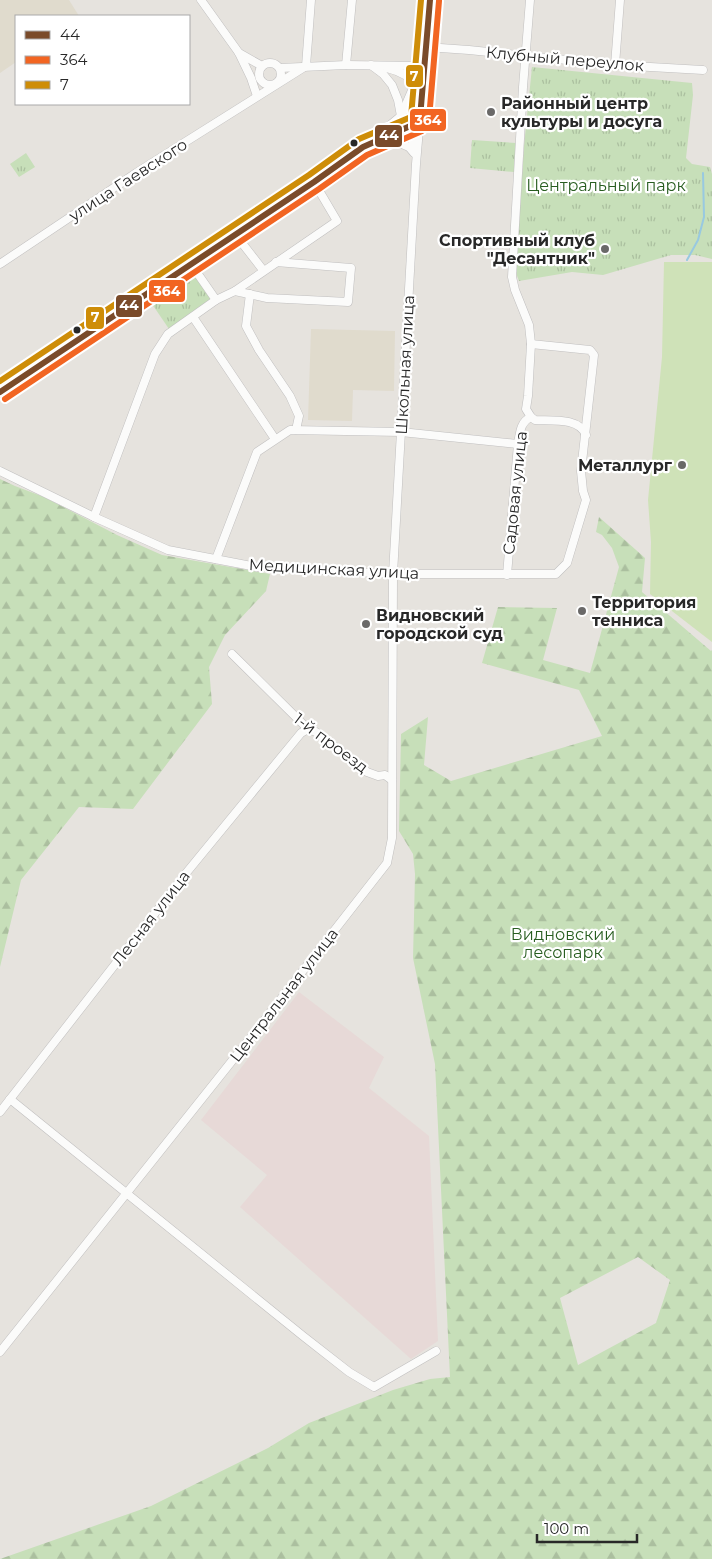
<svg xmlns="http://www.w3.org/2000/svg" width="712" height="1559" viewBox="0 0 712 1559" font-family="Montserrat,sans-serif">
<style>
.education{fill:#e0dbcd}
.medical{fill:#e7d9d7}
.forest{fill:url(#forest-firs);fill-rule:evenodd}
.park{fill:url(#park-tufts)}
.pitch{fill:#cfe2b8}
.lines{fill:none;stroke-linecap:round;stroke-linejoin:round}
.stream{stroke:#98c9e1;stroke-width:2}
.minor-casing{stroke:#c0bfbf;stroke-width:9}
.minor{stroke:#fbfbfa;stroke-width:8}
.bus-1-casing{stroke:#fff;stroke-width:10}
.bus-2-casing{stroke:#fff;stroke-width:10}
.bus-3-casing{stroke:#fff;stroke-width:10}
.bus-1{stroke:#7a4b2a;stroke-width:6}
.bus-2{stroke:#f26522;stroke-width:6}
.bus-3{stroke:#ce8d08;stroke-width:6}
.poi-dot{fill:#6a6968;stroke:#fff;stroke-width:2}
.bus-dot{fill:#282828;stroke:#fff;stroke-width:2}
.labels{text-anchor:middle;dominant-baseline:central;stroke-width:4.5;stroke-linejoin:round;paint-order:stroke}
.street-label{font-size:16px;fill:#282828;stroke:#fff}
.poi-label{font-size:16px;font-weight:bold;fill:#282828;stroke:#fff;text-anchor:start}
.park-label{font-size:16px;fill:#285d20;stroke:#fff}
.line-badge{stroke:#fff;stroke-width:2}
.badge-label{font-size:14px;text-anchor:middle;font-weight:bold;fill:#fff}
</style>
<defs>
<pattern id="forest-firs" width="22" height="20" patternUnits="userSpaceOnUse" patternTransform="scale(1.25)"><rect width="22" height="20" fill="#c7dfb9"/><path d="M5 1l3.5 6h-7zM16 11l3.5 6h-7z" fill="#abbf9f"/></pattern>
<pattern id="park-tufts" width="24" height="20" patternUnits="userSpaceOnUse" patternTransform="scale(1.25)"><rect width="24" height="20" fill="#c7dfb9"/><path d="M3 7l-1-3M5 7V3M7 7l1-3M15 17l-1-3M17 17v-4M19 17l1-3" fill="none" stroke="#abbf9f"/></pattern>
</defs>
<rect width="100%" height="100%" fill="#e6e3de"/>
<g class="education">
<polygon points="0,0 69,0 79,16 16,16 16,62 0,73"/>
<polygon points="311,329 395,331 394,391 353,390 352,421 308,420"/>
</g>
<polygon class="medical" points="299,992 384,1057 369,1088 429,1136 438,1341 411,1359 240,1207 267,1175 201,1120"/>
<g class="forest">
<polygon points="0,479 15,486 44,497 117,535 162,555 270,574 266,591 225,635 209,667 212,704 133,809 79,807 21,880 0,967"/>
<path d="M599 517 645 558 642 592 711 651 712 650V1559H0L151 1506 268 1448 309 1423 393 1390 430 1379 450 1377 435 1064 413 958 415 874 413 854 399 831 401 734 428 717 424 765 451 781 602 736 579 690 482 663 498 607 557 608 543 660 590 673 619 567 612 548 602 535 596 532ZM638 1257 670 1280 656 1323 578 1365 560 1298Z"/>
</g>
<g class="park">
<polygon points="532,67 692,83 693,95 686,158 692,164 710,167 712,174 712,259 695,255 671,255 603,275 572,272 519,281 516,273 524,146"/>
<polygon points="472,140 516,143 514,172 470,168"/>
<polygon points="26,153 35,167 19,177 10,164"/>
<polygon points="195,274 212,299 169,329 152,304"/>
</g>
<polygon class="pitch" points="664,262 712,262 712,642 650,594 651,542 648,500 662,357"/>
<g class="lines">
<polyline class="stream" points="687,260 698,240 704,217 703,173"/>
<defs>
<g id="minor">
<polyline points="201,0 239,53 251,78 257,96"/>
<polyline points="426,47 469,50 615,65 703,70"/>
<polyline points="239,53 262,66"/>
<circle cx="270" cy="74" r="11"/>
<polyline points="346,65 352,0"/>
<polyline points="371,65 383,74 392,85 398,100 401,116 411,136 415,150"/>
<polyline points="615,65 620,0"/>
<polyline points="306,66 311,0"/>
<polyline points="280,68 346,65 416,66 423,62"/>
<path d="M387 68C399 71 410 76 417 86"/>
<path d="M403 110C412 106 417 108 420 118"/>
<polyline points="386,137 409,147 414,153"/>
<polyline points="372,143 412,126 417,123 420,118"/>
<polyline points="235,234 263,270"/>
<polyline points="0,264 136,173 306,66"/>
<polyline points="191,264 216,300"/>
<polyline points="235,291 337,221 314,182"/>
<polyline points="250,294 246,326 259,350 290,396 299,416 296,430"/>
<polyline points="193,317 275,439"/>
<polyline points="0,392 314,182 362,148 401,116 422,67"/>
<path d="M531 417 535 420C551 421 579 417 586 435"/>
<polyline points="0,471 94,517 168,550 257,567 393,574 556,574 567,563 586,500 583,491 581,471 594,355 590,350 531,344"/>
<polyline points="94,517 155,354 168,334 216,300 235,291 267,298 348,302 351,268 276,262"/>
<polyline points="216,559 257,452 290,430 401,432 518,444"/>
<path d="M507 575 518 444C520 433 520 422 531 417L526 409 528 396 531 344 529 325 515 290 512 277 523 87 530 0"/>
<polyline points="232,654 308,729 316,732 367,772 378,776 385,775 392,780"/>
<polyline points="10,1099 303,1336 349,1372 374,1387 436,1351"/>
<polyline points="0,1112 187,872 301,733 308,729"/>
<polyline points="0,1352 255,1032 387,863 392,838 393,574 416,164 430,0"/>
</g>
</defs>
<use href="#minor" class="minor-casing"/>
<use href="#minor" class="minor"/>
<defs>
<polyline id="bus-1" points="0,392 314,182 363,147 417,123 420,118 430,0"/>
<polyline id="bus-2" points="5,399 319,189 367,155 422,131 429,119 439,1"/>
<polyline id="bus-3" points="0,381 309,175 359,139 411,117 421,0"/>
</defs>
<use href="#bus-1" class="bus-1-casing"/>
<use href="#bus-2" class="bus-2-casing"/>
<use href="#bus-3" class="bus-3-casing"/>
<use href="#bus-1" class="bus-1"/>
<use href="#bus-2" class="bus-2"/>
<use href="#bus-3" class="bus-3"/>
</g>
<g class="poi-dot">
<circle cx="491" cy="112" r="5"/>
<circle cx="605" cy="249" r="5"/>
<circle cx="682" cy="465" r="5"/>
<circle cx="582" cy="611" r="5"/>
<circle cx="366" cy="624" r="5"/>
</g>
<g class="bus-dot">
<circle cx="354" cy="143" r="4.5"/>
<circle cx="77" cy="330" r="4.5"/>
</g>
<g class="labels">
<g class="street-label">
<text transform="translate(565 59) rotate(5)">Клубный переулок</text>
<text transform="translate(128 180) rotate(-33)">улица Гаевского</text>
<text transform="translate(405 365) rotate(-87)">Школьная улица</text>
<text transform="translate(515 493) rotate(-84)">Садовая улица</text>
<text transform="translate(334 569) rotate(3)">Медицинская улица</text>
<text transform="translate(331 743) rotate(37)">1-й проезд</text>
<text transform="translate(151 918) rotate(-52)">Лесная улица</text>
<text transform="translate(284 995) rotate(-52)">Центральная улица</text>
</g>
<g class="poi-label">
<text x="501" y="103">Районный центр<tspan x="501" dy="18">культуры и досуга</tspan></text>
<text x="595" y="240" text-anchor="end">Спортивный клуб<tspan x="595" dy="18">"Десантник"</tspan></text>
<text x="672" y="465" text-anchor="end">Металлург</text>
<text x="592" y="602">Территория<tspan x="592" dy="18">тенниса</tspan></text>
<text x="376" y="615">Видновский<tspan x="376" dy="18">городской суд</tspan></text>
</g>
<g class="park-label">
<text x="606" y="185">Центральный парк</text>
<text x="563" y="934">Видновский<tspan x="563" dy="18">лесопарк</tspan></text>
</g>
</g>
<g class="line-badge">
<rect x="405" y="64" width="19" height="24" rx="5" fill="#ce8d08"/>
<rect x="409" y="108" width="38" height="24" rx="5" fill="#f26522"/>
<rect x="374" y="124" width="29" height="24" rx="5" fill="#7a4b2a"/>
<rect x="148" y="279" width="38" height="24" rx="5" fill="#f26522"/>
<rect x="115" y="294" width="28" height="24" rx="5" fill="#7a4b2a"/>
<rect x="85" y="306" width="20" height="24" rx="5" fill="#ce8d08"/>
</g>
<g class="badge-label">
<text x="414" y="81">7</text>
<text x="428" y="125">364</text>
<text x="389" y="140">44</text>
<text x="167" y="296">364</text>
<text x="129" y="310">44</text>
<text x="95" y="322">7</text>
</g>
<rect x="15" y="15" width="175" height="90" fill="#ffffff" stroke="#a9a9a9"/>
<rect x="25" y="31" width="25" height="8" fill="#7a4b2a" stroke="#a9a9a9"/>
<text x="60" y="40" font-size="15" fill="#282828">44</text>
<rect x="25" y="56" width="25" height="8" fill="#f26522" stroke="#a9a9a9"/>
<text x="60" y="65" font-size="15" fill="#282828">364</text>
<rect x="25" y="81" width="25" height="8" fill="#ce8d08" stroke="#a9a9a9"/>
<text x="60" y="90" font-size="15" fill="#282828">7</text>
<path d="M537 1534v8h100v-8" fill="none" stroke="#282828" stroke-width="2.5"/>
<text x="544" y="1534" font-size="15" fill="#282828" stroke="#ffffff" stroke-width="4" paint-order="stroke">100 m</text>
</svg>
